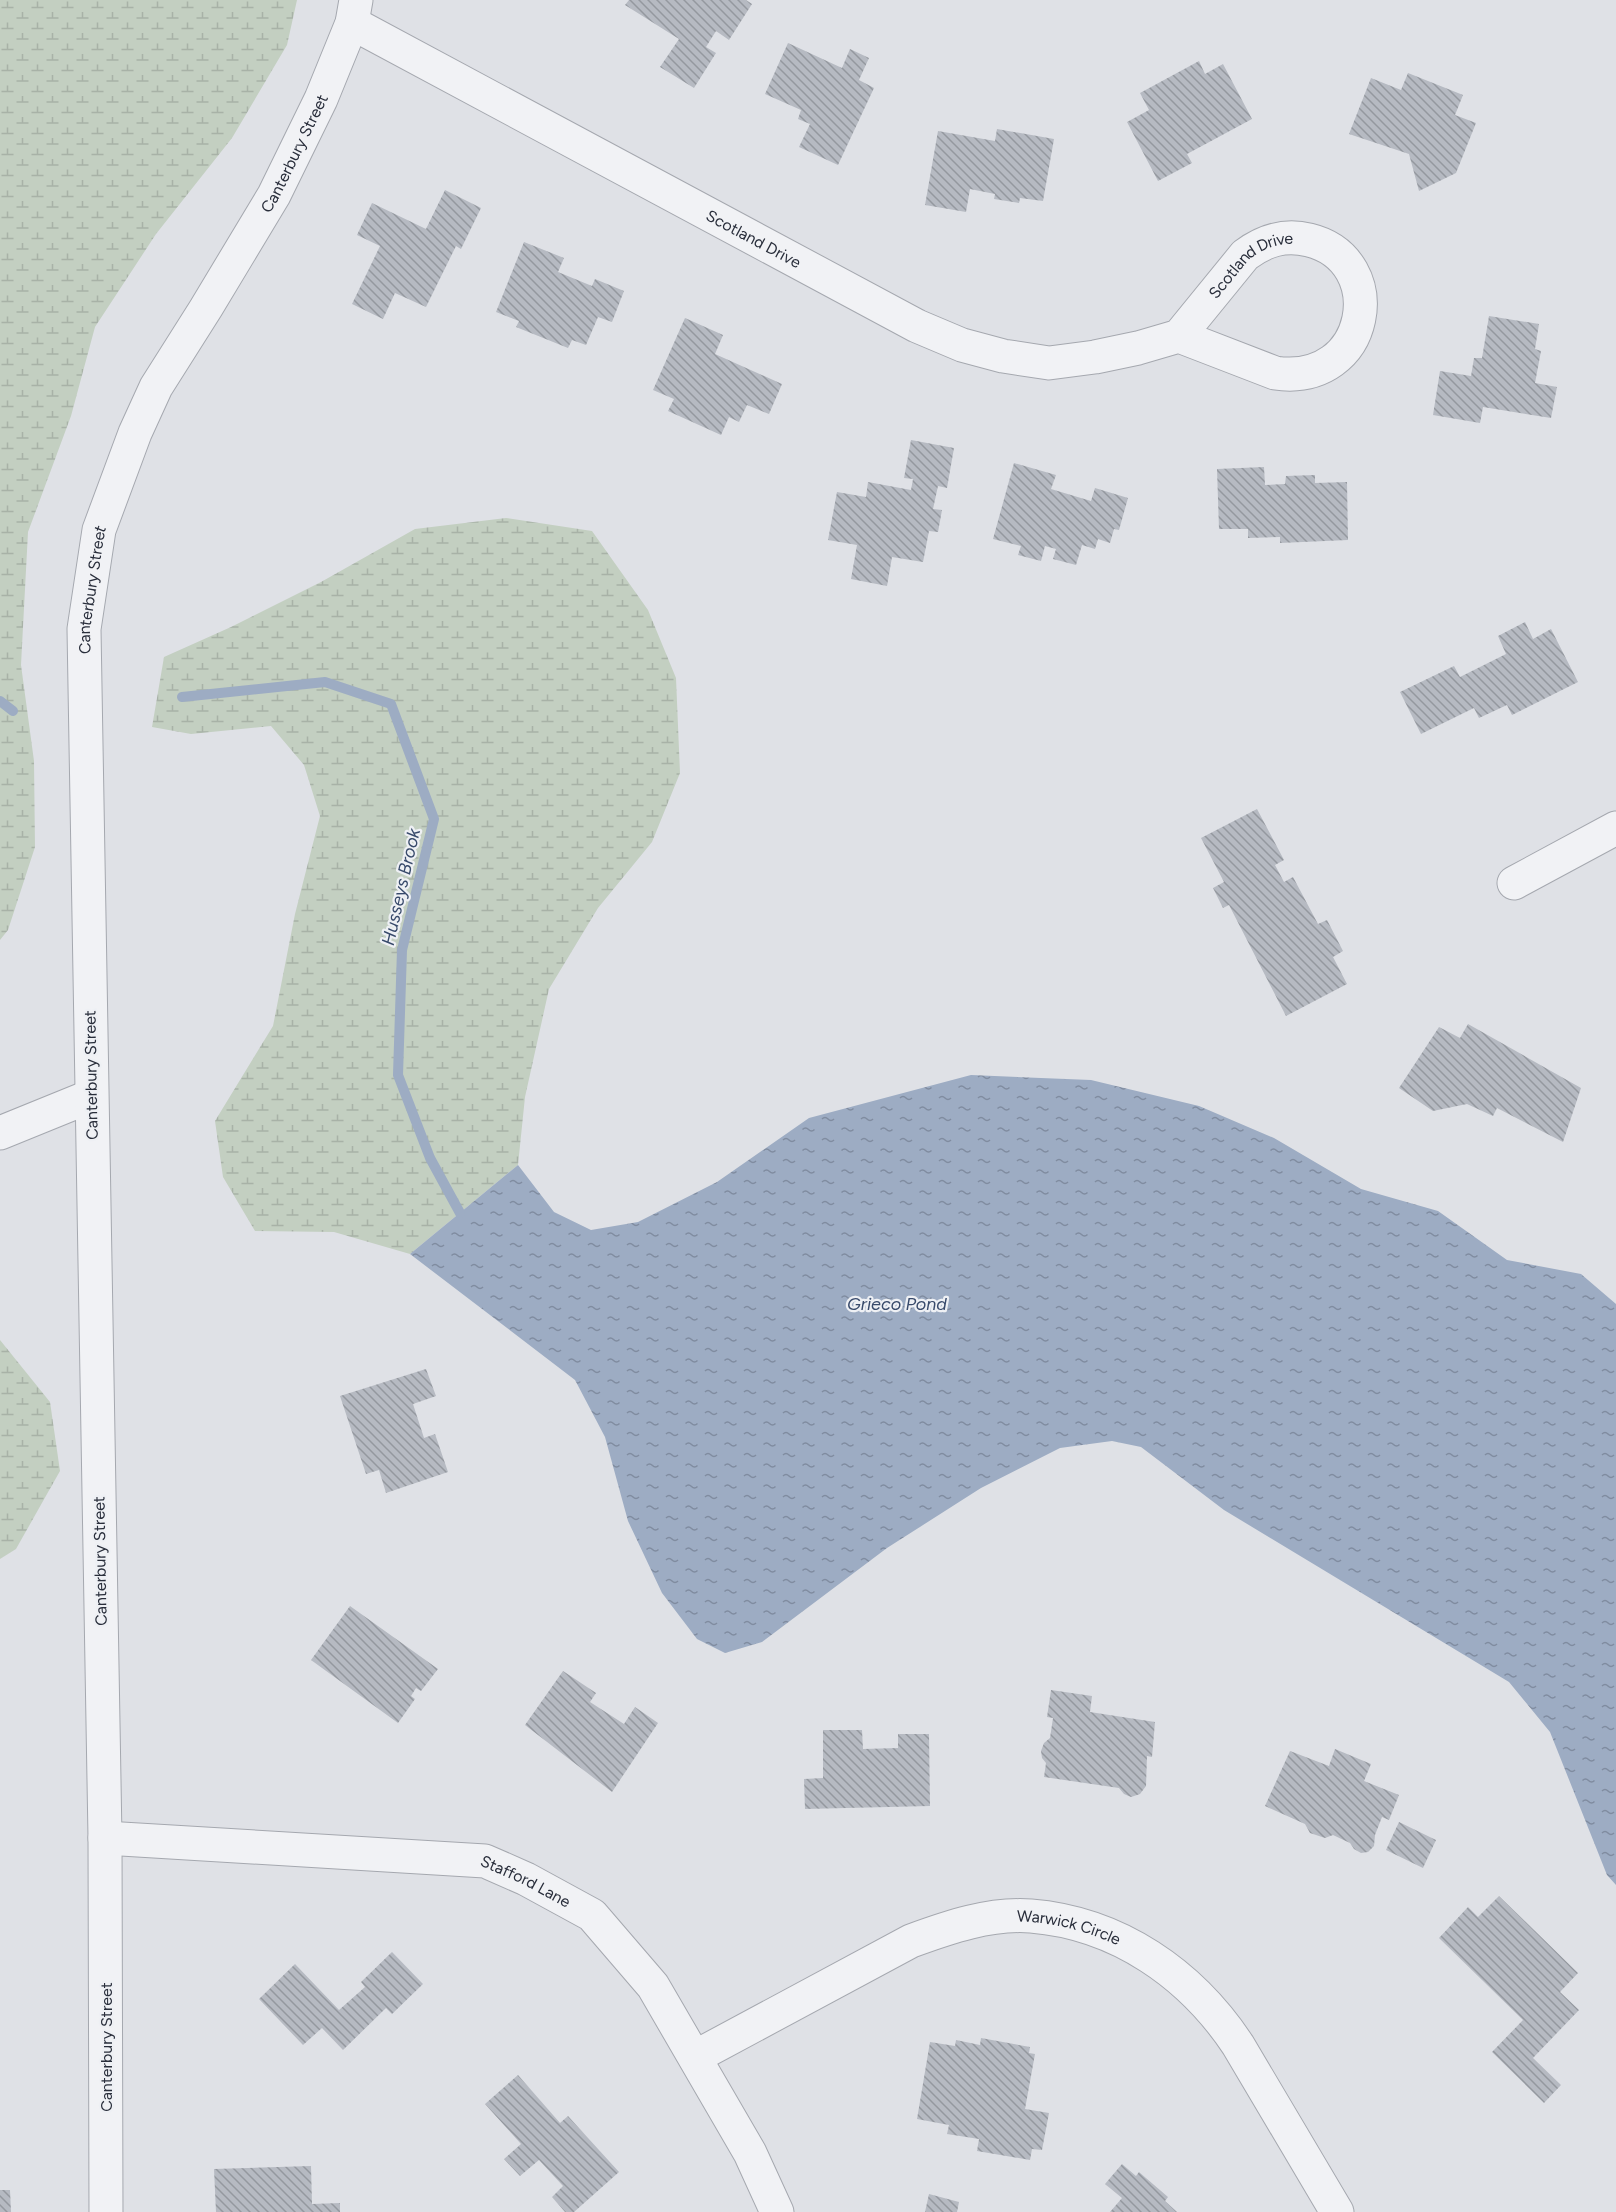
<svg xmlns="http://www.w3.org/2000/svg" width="1616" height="2212" viewBox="0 0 1616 2212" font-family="Figtree,sans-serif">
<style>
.wetland{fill:url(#wetland-marsh)}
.water{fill:url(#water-ripples)}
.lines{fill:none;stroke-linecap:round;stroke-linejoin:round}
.stream{stroke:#9dacc3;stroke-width:10}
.building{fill:url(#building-back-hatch)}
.street-casing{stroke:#a5a8af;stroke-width:35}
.street{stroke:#f1f2f5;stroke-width:33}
.labels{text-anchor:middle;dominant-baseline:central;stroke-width:4.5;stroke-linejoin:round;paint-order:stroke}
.street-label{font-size:16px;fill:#292e3b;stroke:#eef0f4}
.water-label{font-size:18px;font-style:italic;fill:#384a6b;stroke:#eef0f4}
</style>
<defs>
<pattern id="wetland-marsh" width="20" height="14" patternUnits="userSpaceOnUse" patternTransform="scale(1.5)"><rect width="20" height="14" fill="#c3cfc1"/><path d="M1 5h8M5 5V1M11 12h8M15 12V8" fill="none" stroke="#a8b2a7"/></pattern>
<pattern id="water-ripples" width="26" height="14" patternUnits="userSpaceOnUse" patternTransform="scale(1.5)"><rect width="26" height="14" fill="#9dacc3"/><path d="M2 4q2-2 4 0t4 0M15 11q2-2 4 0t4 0" fill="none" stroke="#808ca0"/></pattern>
<pattern id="building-back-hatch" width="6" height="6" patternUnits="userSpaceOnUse" patternTransform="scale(1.5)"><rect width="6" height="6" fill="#b6bac2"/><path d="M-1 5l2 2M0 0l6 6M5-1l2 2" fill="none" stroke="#94989f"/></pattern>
</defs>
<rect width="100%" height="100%" fill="#dfe1e6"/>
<g class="wetland">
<polygon points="0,0 297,0 287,45 232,138 156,234 95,327 71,416 28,532 21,665 34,761 35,847 8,930 0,940"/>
<polygon points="506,518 592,531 648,610 676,678 680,773 652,842 598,908 549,989 525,1097 518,1165 410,1254 334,1232 255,1231 223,1177 215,1121 273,1026 295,914 320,816 304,765 271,726 191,734 152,727 164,657 231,627 321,582 415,529"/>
<polygon points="0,1340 50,1402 60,1471 16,1549 0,1559"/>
</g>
<polygon class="water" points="971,1075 1091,1080 1199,1106 1274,1138 1361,1189 1438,1211 1507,1260 1581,1274 1616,1304 1616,1885 1607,1875 1550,1732 1509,1682 1224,1510 1141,1447 1112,1441 1060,1448 981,1488 887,1548 762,1642 725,1653 697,1639 662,1593 628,1521 605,1437 575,1380 410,1254 518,1165 554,1212 591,1230 638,1222 717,1182 809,1118"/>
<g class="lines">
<g class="stream">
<polyline points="182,697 325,682 391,704 434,819 402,950 398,1075 430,1158 460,1213"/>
<polyline points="0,701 13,711"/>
</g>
</g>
<g class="building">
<polygon points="629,0 746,0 752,4 729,40 716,31 706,47 716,53 694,88 660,67 679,39 625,5"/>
<polygon points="788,43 842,68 850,49 869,58 859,80 874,88 838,165 799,147 810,124 798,119 801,110 765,94"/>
<polygon points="1199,61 1205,74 1223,64 1252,119 1187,154 1192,163 1158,181 1127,122 1149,110 1140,93"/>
<polygon points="1408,73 1463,95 1455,115 1476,123 1456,173 1419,191 1409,154 1349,134 1371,78 1401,90"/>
<polygon points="997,129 1054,139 1043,201 1020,198 1019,203 994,199 995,194 970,189 966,212 925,205 938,131 995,141"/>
<polygon points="445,190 481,208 461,249 456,246 426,307 395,293 383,319 352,304 380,246 357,235 372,203 426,229"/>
<polygon points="524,242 564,258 558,272 592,286 595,279 624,291 612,322 598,317 586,345 572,340 568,348 516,327 519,321 496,312"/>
<polygon points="1489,316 1539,324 1535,349 1541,351 1535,383 1557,387 1551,418 1483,407 1480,423 1433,415 1440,371 1471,376 1474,358 1482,358"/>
<polygon points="685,318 723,335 715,354 782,384 769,414 747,405 739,422 729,417 721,435 668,411 674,399 653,390"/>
<polygon points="911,440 954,448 947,488 938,486 933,509 942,510 938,532 929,531 923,562 892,557 887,586 851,579 857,545 828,540 837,492 866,497 868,482 911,490 913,479 904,478"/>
<polygon points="1014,463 1056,475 1051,489 1091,501 1095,488 1128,498 1119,530 1114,529 1110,543 1098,539 1095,549 1082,545 1076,565 1053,559 1056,549 1045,546 1041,561 1018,555 1021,546 993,539"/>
<polygon points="1264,467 1265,485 1285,484 1286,476 1315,475 1315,483 1347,482 1348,540 1280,543 1280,537 1248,538 1248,529 1219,529 1217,469"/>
<polygon points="1525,622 1533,639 1551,629 1578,682 1512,715 1507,705 1479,718 1474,708 1421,734 1400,692 1454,666 1460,677 1506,654 1498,636"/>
<polygon points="1257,809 1284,860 1275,865 1284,882 1293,877 1318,924 1327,920 1343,951 1333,957 1347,984 1286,1016 1229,905 1223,908 1213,888 1224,882 1201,838"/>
<polygon points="1468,1024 1581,1088 1563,1142 1497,1108 1493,1116 1467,1104 1433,1111 1399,1088 1439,1027 1460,1038"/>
<polygon points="426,1369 436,1396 413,1404 424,1438 435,1434 448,1472 386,1493 379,1470 366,1474 340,1396"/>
<polygon points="350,1606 438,1669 421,1691 416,1688 411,1696 415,1699 398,1723 311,1660"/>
<polygon points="563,1671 596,1693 590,1702 624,1724 635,1707 658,1723 612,1792 525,1725"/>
<polygon points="1051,1690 1092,1696 1090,1712 1155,1722 1152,1757 1147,1756 1146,1786 1140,1794 1131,1797 1124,1794 1119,1788 1044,1777 1046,1763 1042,1758 1041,1751 1044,1743 1050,1738 1053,1718 1047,1717"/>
<polygon points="823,1730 862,1730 863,1749 898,1748 898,1734 929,1734 930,1806 805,1809 804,1779 823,1778"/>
<polygon points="1335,1749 1371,1764 1364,1781 1399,1795 1389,1820 1382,1817 1375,1835 1374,1846 1368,1852 1361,1853 1354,1849 1350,1843 1333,1835 1325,1838 1310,1833 1305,1824 1265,1806 1290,1751 1329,1766"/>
<polygon points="1399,1822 1436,1840 1423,1868 1386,1850"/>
<polygon points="1499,1896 1578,1973 1560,1992 1579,2010 1533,2058 1561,2085 1544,2103 1492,2052 1523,2020 1439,1938 1468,1907 1478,1917"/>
<polygon points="392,1952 423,1984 392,2014 386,2008 343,2050 322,2028 303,2045 259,1999 295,1964 339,2010 365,1987 361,1982"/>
<polygon points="981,2038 1030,2047 1029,2053 1035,2054 1025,2109 1049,2113 1042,2150 1032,2149 1030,2160 977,2151 979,2139 947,2134 949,2125 917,2119 930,2042 955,2046 956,2040 980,2045"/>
<polygon points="518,2075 560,2123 568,2116 619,2172 574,2212 565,2212 552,2197 563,2186 539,2160 520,2176 504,2159 521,2144 485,2104"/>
<polygon points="1122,2164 1136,2176 1139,2172 1168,2197 1165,2201 1177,2212 1110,2212 1122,2198 1105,2184"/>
<polygon points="311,2166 312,2204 340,2203 340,2212 216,2212 214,2169"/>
<polygon points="0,2190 10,2190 11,2212 0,2212"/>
<polygon points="929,2194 959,2202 957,2212 925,2212"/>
</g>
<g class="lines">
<defs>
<g id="street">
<path id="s1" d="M352 23 917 326 962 345 1003 356 1049 363 1095 357 1138 348 1179 336 1245 255C1265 240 1285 234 1309 240 1391 260 1371 387 1275 373L1179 336"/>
<polyline points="1514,883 1616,828"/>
<polyline points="0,1133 91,1096"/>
<path id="s2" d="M105 1838 485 1861 526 1879 592 1915 653 1986 750 2153 777 2212"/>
<path id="s3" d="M695 2057 911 1941C949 1927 990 1913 1031 1916 1118 1923 1191 1974 1238 2045L1337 2212"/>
<path id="s4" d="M106 2212 105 1838 84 629 99 530 135 433 156 387 206 308 274 195 321 99 352 23 356 0"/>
</g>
</defs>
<use href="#street" class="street-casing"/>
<use href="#street" class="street"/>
</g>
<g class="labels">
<g class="street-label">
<text stroke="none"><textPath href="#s4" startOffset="2109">Canterbury Street</textPath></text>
<text stroke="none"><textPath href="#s1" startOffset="456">Scotland Drive</textPath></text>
<text stroke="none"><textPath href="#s1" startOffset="1016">Scotland Drive</textPath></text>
<text stroke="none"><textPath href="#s4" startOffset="1623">Canterbury Street</textPath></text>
<text transform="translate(91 1075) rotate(-91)">Canterbury Street</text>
<text transform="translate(100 1561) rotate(-91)">Canterbury Street</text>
<text stroke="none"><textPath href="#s2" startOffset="426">Stafford Lane</textPath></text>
<text stroke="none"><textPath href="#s3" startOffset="408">Warwick Circle</textPath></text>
<text transform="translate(106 2047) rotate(-90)">Canterbury Street</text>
</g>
<g class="water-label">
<text transform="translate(401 887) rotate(-77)">Husseys Brook</text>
<text x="897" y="1304">Grieco Pond</text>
</g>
</g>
</svg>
